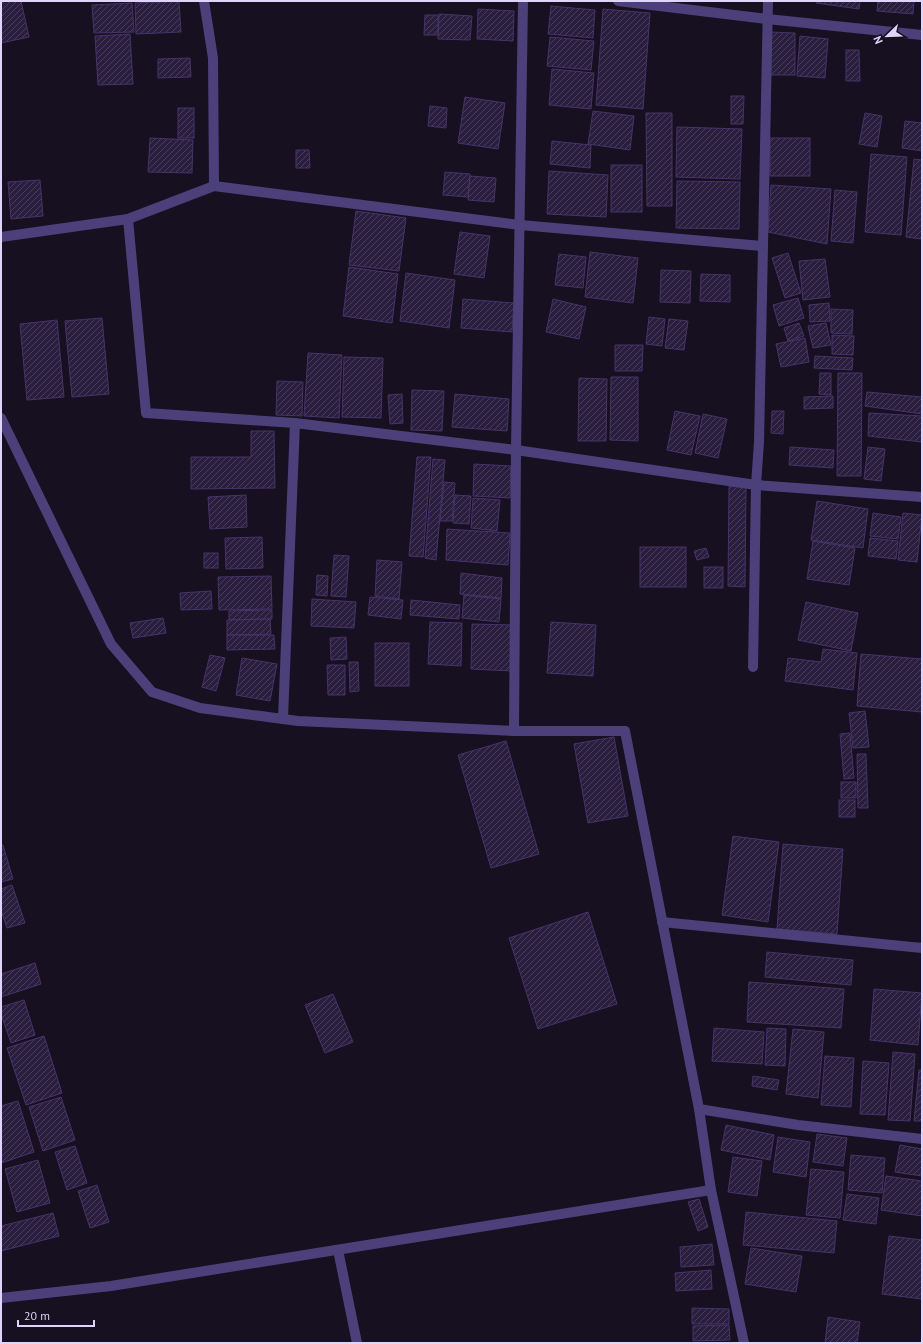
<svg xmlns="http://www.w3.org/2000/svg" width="923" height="1344" viewBox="0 0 923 1344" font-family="'PT Sans',sans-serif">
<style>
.building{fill:url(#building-hatch);stroke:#473369}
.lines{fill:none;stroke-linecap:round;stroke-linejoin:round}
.minor{stroke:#4c407a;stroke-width:10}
</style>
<defs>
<pattern id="building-hatch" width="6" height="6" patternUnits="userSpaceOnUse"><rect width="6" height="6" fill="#2a1e3f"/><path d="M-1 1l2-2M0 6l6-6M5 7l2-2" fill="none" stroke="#483e5c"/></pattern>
</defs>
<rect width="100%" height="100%" fill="#161021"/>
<g class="building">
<polygon points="1,1 21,1 29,37 1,43"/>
<polygon points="179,1 181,32 136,34 135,3"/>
<polygon points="817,1 860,1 859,9 816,3"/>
<polygon points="878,1 914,1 913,14 877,11"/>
<polygon points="132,3 134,32 94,33 92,5"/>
<polygon points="551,6 595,10 593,38 548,34"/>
<polygon points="478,9 514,11 513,41 477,39"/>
<polygon points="603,9 650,13 643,109 596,105"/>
<polygon points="439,14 472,16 470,40 438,39"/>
<polygon points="425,15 438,15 438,35 424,35"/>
<polygon points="770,32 795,33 795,75 770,75"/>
<polygon points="130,34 133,84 98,85 95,36"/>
<polygon points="800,36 828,39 825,78 797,76"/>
<polygon points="550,37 594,41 591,70 547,66"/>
<polygon points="846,50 859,50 860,81 846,81"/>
<polygon points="190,58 191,77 158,78 158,59"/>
<polygon points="552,69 594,73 591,109 549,105"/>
<polygon points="731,96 744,96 743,124 731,124"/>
<polygon points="465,97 505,103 498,149 458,143"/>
<polygon points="430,106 447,108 446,128 428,126"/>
<rect x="178" y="108" width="16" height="30"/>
<polygon points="593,111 634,116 630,150 588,144"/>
<polygon points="646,113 672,113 672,206 647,206"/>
<polygon points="865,113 882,116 877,147 859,144"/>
<polygon points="905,121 922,123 922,151 902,148"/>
<polygon points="677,127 742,129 740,179 676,177"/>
<polygon points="150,138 193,140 192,173 148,172"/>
<rect x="770" y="138" width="40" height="38"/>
<polygon points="552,141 591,145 590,168 550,164"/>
<polygon points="296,150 309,150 310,168 296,168"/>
<polygon points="871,154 907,157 901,235 865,232"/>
<polygon points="914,159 922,160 922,239 906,237"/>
<rect x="611" y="165" width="31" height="47"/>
<polygon points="549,171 608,175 606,217 547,214"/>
<polygon points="445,172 470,174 468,197 443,195"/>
<polygon points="470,176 496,178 494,202 468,200"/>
<polygon points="40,180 43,216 11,219 8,182"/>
<polygon points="677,181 740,182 739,229 676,228"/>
<polygon points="771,185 831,189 827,244 768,232"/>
<polygon points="835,190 857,192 853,243 831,241"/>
<polygon points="356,211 406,218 399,271 349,265"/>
<polygon points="460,232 490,236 484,278 454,274"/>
<polygon points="590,252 638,258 633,303 585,297"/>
<polygon points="788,253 801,293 785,298 772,258"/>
<polygon points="559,254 586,257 583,288 555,285"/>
<polygon points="825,259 830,297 803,300 799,261"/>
<polygon points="349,267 398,274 392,323 343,316"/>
<polygon points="661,270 691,271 690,303 660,302"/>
<polygon points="406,273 455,280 449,328 400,321"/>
<polygon points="701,274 730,275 730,302 700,301"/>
<polygon points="798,298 804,318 779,326 773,305"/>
<polygon points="463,299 514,303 512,332 461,328"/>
<polygon points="553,299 586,307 579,339 546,332"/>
<polygon points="829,303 830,321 810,322 809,305"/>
<polygon points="831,309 853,310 852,334 831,333"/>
<polygon points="649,317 665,319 662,346 646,344"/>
<polygon points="102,318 109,394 72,397 65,321"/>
<polygon points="669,319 688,321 684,350 665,348"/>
<polygon points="57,320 64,397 27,400 20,324"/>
<polygon points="799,323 804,336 788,341 784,328"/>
<polygon points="826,323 831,345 813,348 808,326"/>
<polygon points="832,335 854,336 853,355 832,354"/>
<polygon points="805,338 809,362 781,367 776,344"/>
<polygon points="615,345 643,345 642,371 615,371"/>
<polygon points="308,353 342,355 339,418 304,416"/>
<polygon points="815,356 853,358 852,370 814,368"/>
<polygon points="344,357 383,358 381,418 342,417"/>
<polygon points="820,373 831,373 831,395 819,394"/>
<polygon points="838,373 862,373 861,476 837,476"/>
<polygon points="611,377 638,377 638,441 610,440"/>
<polygon points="579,378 607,379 606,441 578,441"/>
<polygon points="277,381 303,382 302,416 276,415"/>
<polygon points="412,390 444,391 442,431 411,430"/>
<polygon points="867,392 922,397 922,414 865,406"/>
<polygon points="402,394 403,423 390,424 388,395"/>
<polygon points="455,394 509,399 507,431 452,427"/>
<polygon points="833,396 833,408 804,409 804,397"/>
<polygon points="675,411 700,416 691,455 667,450"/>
<polygon points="772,411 784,411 783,434 771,433"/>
<polygon points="869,413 922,416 922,442 868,436"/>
<polygon points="703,414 727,419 718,458 695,453"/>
<polygon points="251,431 274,431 275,488 191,489 191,457 251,457"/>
<polygon points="790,447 834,450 833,468 789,465"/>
<polygon points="868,447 885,449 881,481 864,479"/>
<polygon points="417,457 431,457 423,557 409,556"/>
<polygon points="433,459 445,460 436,560 425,558"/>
<polygon points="474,464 511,466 510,498 473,496"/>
<polygon points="444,482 455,483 452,521 440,521"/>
<polygon points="729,486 746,487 745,587 728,586"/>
<polygon points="246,495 247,527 210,529 208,497"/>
<polygon points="455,495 471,496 469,524 453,523"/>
<polygon points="473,498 500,500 497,531 471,528"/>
<polygon points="817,501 868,509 863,548 811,540"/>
<polygon points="873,513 901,517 898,539 870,536"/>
<polygon points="903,513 922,515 917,562 898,560"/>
<polygon points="447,529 510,533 508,565 446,560"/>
<polygon points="262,537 263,568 226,569 225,538"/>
<polygon points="870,538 898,541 896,559 868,556"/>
<polygon points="813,541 855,548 849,585 807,579"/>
<rect x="640" y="547" width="46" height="40"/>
<polygon points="706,548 709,557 697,560 694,551"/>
<rect x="204" y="553" width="14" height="15"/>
<polygon points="334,555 349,556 346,597 331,596"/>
<polygon points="377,560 402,562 399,599 375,596"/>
<rect x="704" y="567" width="19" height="21"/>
<polygon points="461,573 502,578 501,598 460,594"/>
<polygon points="317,575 328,576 327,596 316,595"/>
<polygon points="271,576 272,609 219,610 218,577"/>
<polygon points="211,591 212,609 181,610 180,593"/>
<polygon points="464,595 501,599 499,622 462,618"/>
<polygon points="370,597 403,600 401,619 368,615"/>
<polygon points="312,599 356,602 354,628 311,626"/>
<polygon points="411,600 460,605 459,619 410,615"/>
<polygon points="806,602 858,613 851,651 798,640"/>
<polygon points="272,610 272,619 229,620 229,611"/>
<polygon points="163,618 166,633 133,638 130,623"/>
<polygon points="270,619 271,634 227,635 227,620"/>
<polygon points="430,622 462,623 461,666 428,664"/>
<polygon points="551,622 596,625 593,676 547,673"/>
<polygon points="472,624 514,625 512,671 471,669"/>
<polygon points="227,635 274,635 275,649 227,650"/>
<polygon points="346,637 347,659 331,660 330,638"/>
<rect x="375" y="643" width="34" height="43"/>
<polygon points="823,649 857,653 853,690 785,681 788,658 821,662"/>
<polygon points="861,654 922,659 922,712 857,706"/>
<polygon points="210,655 225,658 216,691 202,687"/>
<polygon points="242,658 277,664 270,701 236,695"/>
<polygon points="349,662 358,662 359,691 350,692"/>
<polygon points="327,665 345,665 345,695 328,695"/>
<polygon points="865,711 869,747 853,748 849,713"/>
<polygon points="850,733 854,778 844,779 840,734"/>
<polygon points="614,737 628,816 588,823 574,744"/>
<polygon points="506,741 539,854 491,868 458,755"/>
<polygon points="857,754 866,754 868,808 858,808"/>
<rect x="841" y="782" width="15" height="16"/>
<rect x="839" y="800" width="16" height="17"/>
<polygon points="733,836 779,842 768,922 722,915"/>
<polygon points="783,844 843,849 837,934 777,929"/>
<polygon points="3,845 13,879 1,882 1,846"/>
<polygon points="12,885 25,923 7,928 1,910 1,889"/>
<polygon points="588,912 617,1004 538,1029 509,938"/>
<polygon points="767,952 853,960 851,985 765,977"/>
<polygon points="35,963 41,984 1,997 1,974"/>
<polygon points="749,982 844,989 841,1028 747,1022"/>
<polygon points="874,989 922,993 918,1045 870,1040"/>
<polygon points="333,994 353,1042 325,1053 305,1005"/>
<polygon points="24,1000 35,1035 11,1043 1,1014 1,1007"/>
<polygon points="714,1028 764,1032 762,1064 712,1061"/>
<polygon points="767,1028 786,1029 785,1066 765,1065"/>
<polygon points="793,1029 824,1032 818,1098 786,1094"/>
<polygon points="44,1036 62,1093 26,1105 7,1048"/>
<polygon points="893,1052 915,1054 910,1121 888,1120"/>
<polygon points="825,1056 854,1058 851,1107 821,1105"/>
<polygon points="863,1061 889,1063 885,1115 860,1114"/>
<polygon points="919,1070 922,1070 922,1121 914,1121"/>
<polygon points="753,1076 779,1080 777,1090 752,1086"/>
<polygon points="61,1097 75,1140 43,1151 29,1107"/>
<polygon points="18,1101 34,1152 1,1163 1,1106"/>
<polygon points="726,1125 774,1135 770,1160 721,1150"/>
<polygon points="817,1134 847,1138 843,1166 813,1162"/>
<polygon points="778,1137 810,1142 806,1177 773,1172"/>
<polygon points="900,1145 922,1149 922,1176 895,1172"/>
<polygon points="75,1146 87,1183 67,1190 55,1152"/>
<polygon points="851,1155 885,1158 882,1193 848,1190"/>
<polygon points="733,1157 762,1161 757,1196 728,1192"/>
<polygon points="38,1160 50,1203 17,1212 5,1169"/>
<polygon points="811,1169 844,1172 840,1218 806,1215"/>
<polygon points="886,1176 922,1181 922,1216 881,1210"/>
<polygon points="97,1185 109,1222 90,1228 78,1191"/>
<polygon points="847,1194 879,1198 876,1224 843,1220"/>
<polygon points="699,1199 708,1227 698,1231 688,1202"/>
<polygon points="746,1212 837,1221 834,1253 743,1245"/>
<polygon points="53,1213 59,1236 1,1251 1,1226"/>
<polygon points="889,1236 922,1240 922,1299 882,1294"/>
<polygon points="712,1244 714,1265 681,1267 680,1247"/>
<polygon points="751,1248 802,1256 796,1292 745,1284"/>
<polygon points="711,1270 712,1289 676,1291 675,1273"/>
<polygon points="692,1308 729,1309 729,1324 692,1324"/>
<polygon points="828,1317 860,1322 857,1343 825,1343"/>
<polygon points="729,1325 730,1340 693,1341 693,1326"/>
</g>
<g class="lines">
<g class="minor">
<polyline points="204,1 213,58 214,186"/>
<polyline points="523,1 516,450 514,731 625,731 699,1109 711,1190 744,1343"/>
<polyline points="618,1 767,19 922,35"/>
<polyline points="128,219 146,413 295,423 516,450 756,485 922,497"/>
<polyline points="1,237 128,219 214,186 520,225 762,246"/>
<polyline points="1,418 111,644 152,692 200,708 298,721 514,731"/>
<polyline points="753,667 756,485 759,442 768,1"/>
<polyline points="283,718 295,423"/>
<polyline points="662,922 922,948"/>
<polyline points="699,1109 798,1125 922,1139"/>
<polyline points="338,1250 357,1343"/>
<polyline points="1,1298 111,1286 711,1190"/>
</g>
</g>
<rect width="923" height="1344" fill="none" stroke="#dfd4fa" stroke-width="4"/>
<g transform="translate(887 36) rotate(247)" stroke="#161021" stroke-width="3" paint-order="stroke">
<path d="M0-3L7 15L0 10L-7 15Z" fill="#dfd4fa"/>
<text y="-6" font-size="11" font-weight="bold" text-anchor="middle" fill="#dfd4fa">N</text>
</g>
<path d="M18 1320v6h76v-6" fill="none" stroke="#dfd4fa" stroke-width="2"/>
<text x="24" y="1320" font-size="12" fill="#dfd4fa" stroke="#161021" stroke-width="3" paint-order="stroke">20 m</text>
</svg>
